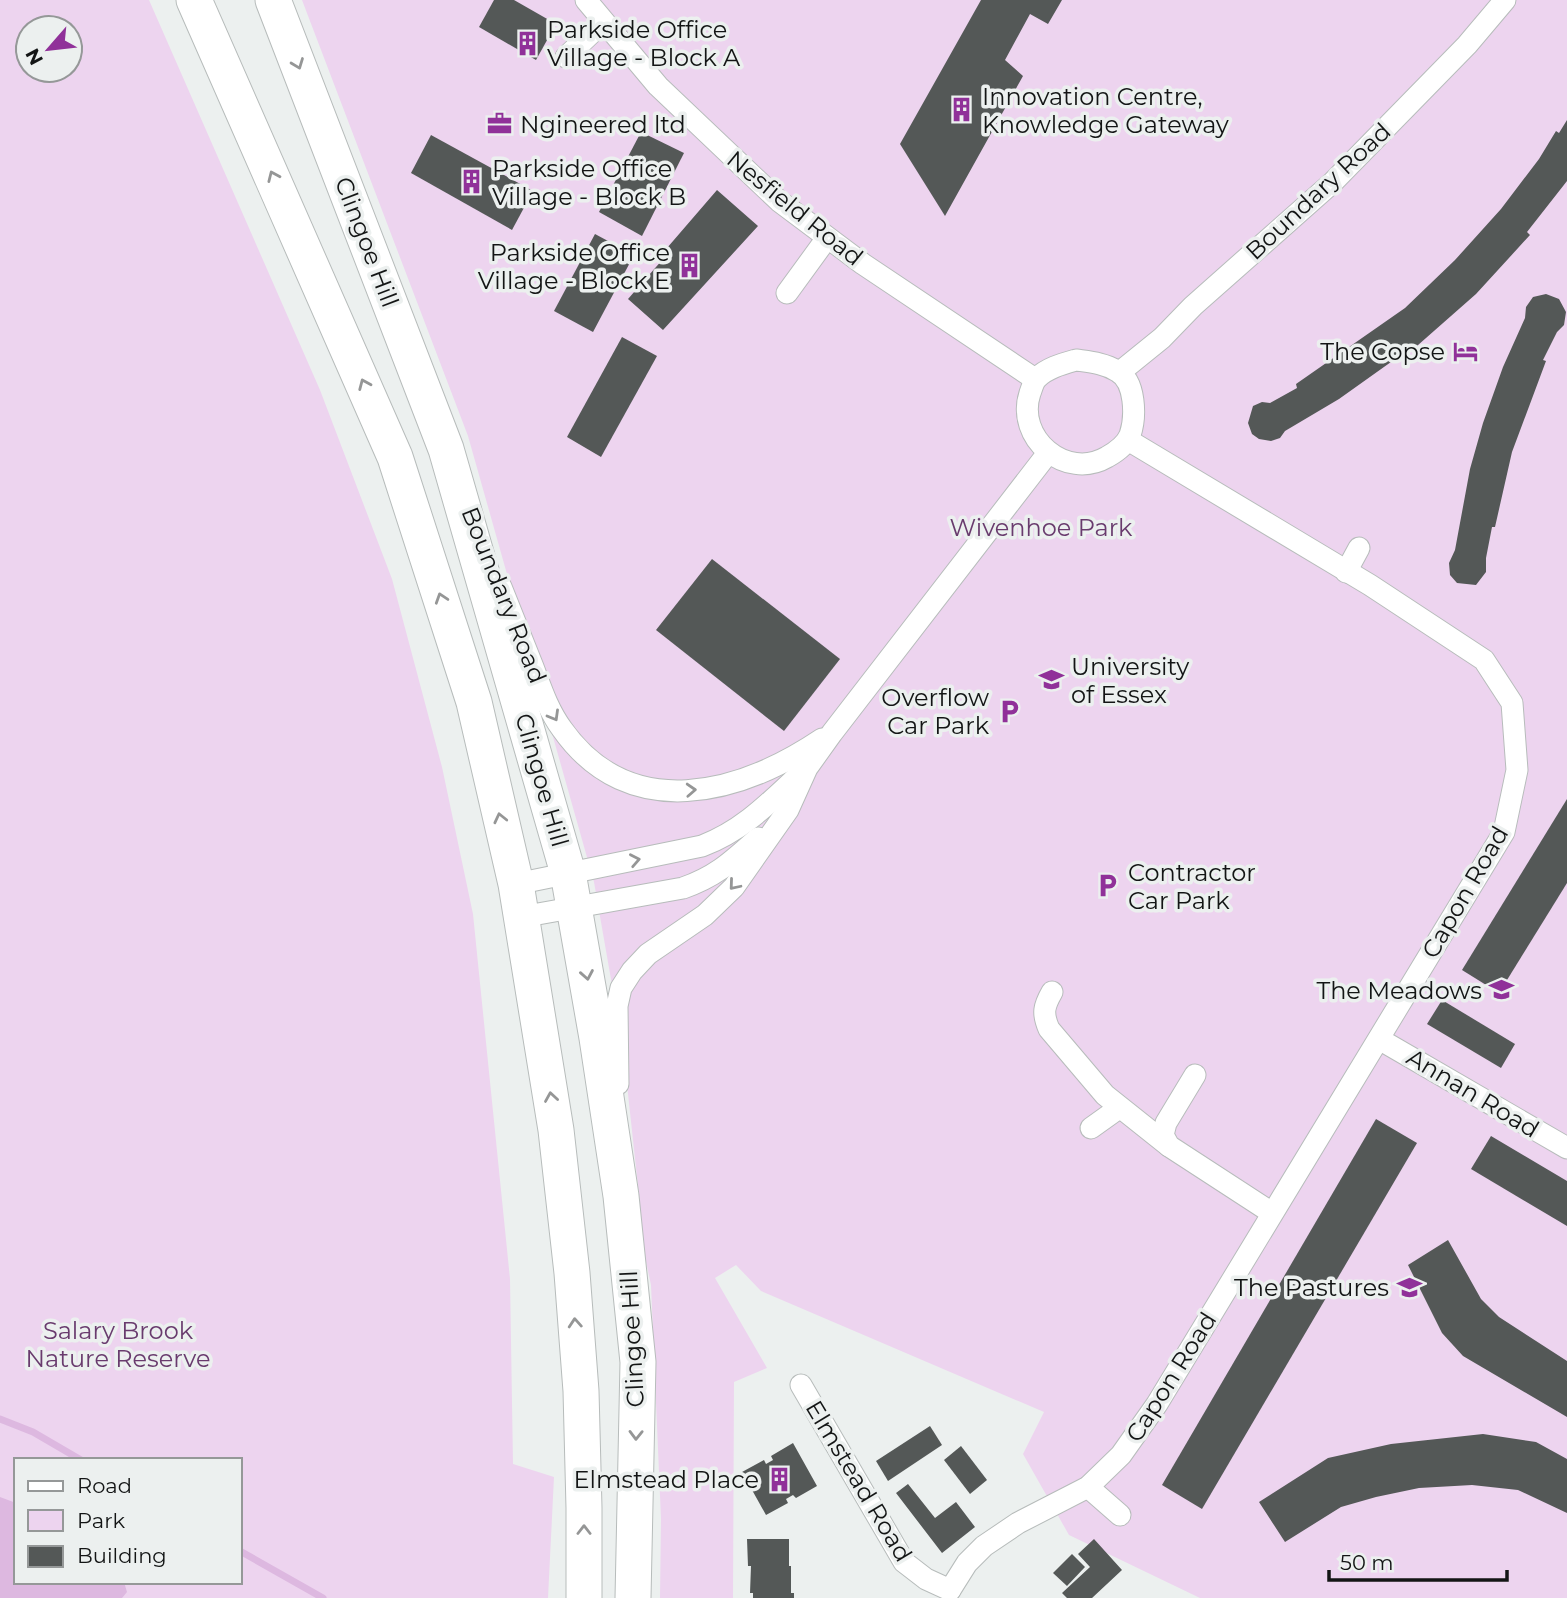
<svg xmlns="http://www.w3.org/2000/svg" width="1567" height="1598" viewBox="0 0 1567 1598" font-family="Montserrat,sans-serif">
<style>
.green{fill:#edd4ef;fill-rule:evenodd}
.water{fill:#ddb8e0}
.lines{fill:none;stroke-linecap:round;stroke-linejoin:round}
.stream{stroke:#ddb8e0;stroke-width:7}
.building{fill:#545857}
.street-casing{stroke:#b7bcbb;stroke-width:23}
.primary-casing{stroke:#b7bcbb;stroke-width:37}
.street{stroke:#fff;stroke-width:21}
.primary{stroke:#fff;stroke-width:35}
.oneway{stroke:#959696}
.labels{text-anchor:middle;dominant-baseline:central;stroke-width:7;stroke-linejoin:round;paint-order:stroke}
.poi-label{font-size:24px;fill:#131515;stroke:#ecf0ef;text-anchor:start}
.street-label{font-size:24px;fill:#131515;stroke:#ecf0ef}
.park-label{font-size:24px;fill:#693b6e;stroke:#ecf0ef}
</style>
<rect width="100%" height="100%" fill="#ecf0ef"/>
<g class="green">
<path d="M0 0H149L320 390 392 579 442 767 473 914 510 1279 513 1464 554 1477 548 1598H0ZM28 28H70V70H28ZM16 1460H240V1582H16Z"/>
<polygon points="302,0 1567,0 1567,1598 1200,1598 1069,1535 1023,1454 1044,1412 761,1291 736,1265 715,1278 767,1368 734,1382 733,1598 660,1598 661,1519 651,1285 641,1238 639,1195 623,1048 594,882 468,436"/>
</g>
<polygon class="water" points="0,1497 16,1503 16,1582 124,1582 127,1592 122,1598 0,1598"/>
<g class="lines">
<g class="stream">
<polyline points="0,1419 33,1432 81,1460"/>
<polyline points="240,1551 323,1598"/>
</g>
</g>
<g class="building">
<polygon points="494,0 514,0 556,24 536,60 479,27"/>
<polygon points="981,0 1062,0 1048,24 1030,14 1005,60 1023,76 945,216 900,144"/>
<polygon points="1567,120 1567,181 1527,232 1530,235 1476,294 1401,360 1398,357 1339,399 1285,431 1280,438 1271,441 1259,439 1252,434 1248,423 1253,406 1262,402 1270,403 1297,388 1296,384 1405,308 1455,260 1501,209 1539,159 1556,131 1559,133"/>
<polygon points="641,132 684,153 642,236 599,212"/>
<polygon points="431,135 533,191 512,230 411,173"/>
<polygon points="717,190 758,226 663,330 628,299 670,251 667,248"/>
<polygon points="595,234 634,255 593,332 554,311"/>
<polygon points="1546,294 1559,299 1566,312 1564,325 1557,332 1543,360 1546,361 1512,452 1495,527 1492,527 1486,558 1486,572 1476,585 1457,583 1450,575 1449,563 1455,550 1470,469 1483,423 1503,367 1525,318 1526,307 1533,297"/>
<polygon points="622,337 657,356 601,457 567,437"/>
<polygon points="712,559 840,659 784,731 656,630"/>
<polygon points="1567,799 1567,883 1499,993 1462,970"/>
<polygon points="1442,1000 1515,1044 1501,1068 1427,1024"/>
<polygon points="1376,1119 1417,1143 1202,1509 1162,1485"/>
<polygon points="1491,1136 1567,1181 1567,1226 1471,1169"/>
<polygon points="1448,1240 1481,1299 1499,1317 1567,1361 1567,1417 1463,1356 1442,1333 1408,1265"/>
<polygon points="930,1426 942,1445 888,1481 876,1461"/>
<polygon points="1483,1434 1536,1442 1567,1459 1567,1513 1518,1490 1472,1485 1419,1488 1376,1497 1341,1507 1285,1542 1259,1502 1328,1458 1391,1444"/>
<polygon points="793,1443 817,1486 796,1498 793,1495 786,1499 788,1503 766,1515 742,1472 764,1460 766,1464 773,1460 771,1456"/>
<polygon points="961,1446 987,1480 970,1494 944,1460"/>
<polygon points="908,1484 935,1518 956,1502 975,1527 942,1553 896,1493"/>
<polygon points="747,1539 789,1539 789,1566 791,1566 791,1593 794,1593 794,1598 753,1598 753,1593 750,1593 751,1566 748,1566"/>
<polygon points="1094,1539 1122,1570 1092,1598 1067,1598 1062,1593 1090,1567 1078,1554"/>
<polygon points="1072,1554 1085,1567 1067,1586 1053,1573"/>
</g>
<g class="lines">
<defs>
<g id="street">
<polyline points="586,0 658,86 779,201 863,264 1035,379"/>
<polyline points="566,57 603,22"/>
<polyline points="787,293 827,238"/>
<path d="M1076 360C1090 362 1104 363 1117 371 1136 381 1136 417 1130 435 1126 445 1116 452 1107 457 1066 481 1015 438 1030 393 1032 388 1033 382 1037 378 1047 368 1062 364 1076 360Z"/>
<polyline points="1120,372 1162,338 1193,306 1333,182 1467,45 1505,0"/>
<polyline points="1346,572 1359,548"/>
<path d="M501 587C512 614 522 640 533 667 541 688 548 710 562 729 630 825 740 794 822 739"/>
<path d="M516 884 702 846C742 831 769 803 800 774"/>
<path d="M521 917 683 888C717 876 732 861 758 838"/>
<path d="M1052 992C1044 1006 1042 1013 1049 1029L1105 1095 1169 1146"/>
<polyline points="1379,1039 1567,1148"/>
<polyline points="1195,1075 1166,1123 1163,1135 1169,1146 1272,1213"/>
<polyline points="618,1084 617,1006 621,988 632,971 648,954 705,915 734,887 788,810 807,768 832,733 1048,453"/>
<polyline points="1091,1128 1119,1108"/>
<polyline points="801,1385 904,1562 926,1579 950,1590"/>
<polyline points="1088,1487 1120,1515"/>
<polyline points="950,1590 967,1563 984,1546 1018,1523 1088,1487 1121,1455 1157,1404 1504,832 1517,770 1512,703 1484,660 1370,585 1128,440"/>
</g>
<g id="primary">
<polyline points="194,0 395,457 474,702 516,884 556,1130 572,1273 581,1391 584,1508 584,1598"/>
<polyline points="273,0 446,449 568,873 597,1038 621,1196 638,1362 633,1598"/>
</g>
</defs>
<use href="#street" class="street-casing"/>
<use href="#primary" class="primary-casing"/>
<use href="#street" class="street"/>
<use href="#primary" class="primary"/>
</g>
<defs><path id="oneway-chevron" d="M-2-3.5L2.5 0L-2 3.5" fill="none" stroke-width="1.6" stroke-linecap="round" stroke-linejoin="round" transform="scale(1.75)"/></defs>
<g class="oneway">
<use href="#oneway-chevron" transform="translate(298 64) rotate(69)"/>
<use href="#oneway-chevron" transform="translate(273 176) rotate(-114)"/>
<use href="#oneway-chevron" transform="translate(364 384) rotate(-113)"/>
<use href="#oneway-chevron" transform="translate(441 598) rotate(-108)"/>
<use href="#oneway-chevron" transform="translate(554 716) rotate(60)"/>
<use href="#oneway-chevron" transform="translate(691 790) rotate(-3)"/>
<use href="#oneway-chevron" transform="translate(500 818) rotate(-103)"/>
<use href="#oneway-chevron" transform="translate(635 860) rotate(-11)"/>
<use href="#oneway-chevron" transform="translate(734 885) rotate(130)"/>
<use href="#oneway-chevron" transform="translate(587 975) rotate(80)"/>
<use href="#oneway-chevron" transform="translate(551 1097) rotate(-99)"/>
<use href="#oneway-chevron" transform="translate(575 1323) rotate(-94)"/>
<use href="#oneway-chevron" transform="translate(636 1435) rotate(91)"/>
<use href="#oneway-chevron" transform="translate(584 1530) rotate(-90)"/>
</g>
<defs>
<symbol id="building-bare" viewBox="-9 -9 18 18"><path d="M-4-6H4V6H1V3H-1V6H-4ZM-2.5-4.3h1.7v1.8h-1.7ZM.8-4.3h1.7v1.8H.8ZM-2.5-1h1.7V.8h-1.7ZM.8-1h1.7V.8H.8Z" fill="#903199" stroke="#ecf0ef" stroke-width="2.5" paint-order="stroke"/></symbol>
<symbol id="office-bare" viewBox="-9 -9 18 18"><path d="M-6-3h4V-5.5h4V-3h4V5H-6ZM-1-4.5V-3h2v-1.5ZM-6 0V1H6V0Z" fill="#903199" stroke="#ecf0ef" stroke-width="2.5" paint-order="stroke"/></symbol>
<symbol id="hotel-bare" viewBox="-9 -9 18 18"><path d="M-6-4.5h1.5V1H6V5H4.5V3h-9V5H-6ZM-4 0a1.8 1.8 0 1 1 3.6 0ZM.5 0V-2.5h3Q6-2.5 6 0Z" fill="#903199" stroke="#ecf0ef" stroke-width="2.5" paint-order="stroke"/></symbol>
<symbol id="university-bare" viewBox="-9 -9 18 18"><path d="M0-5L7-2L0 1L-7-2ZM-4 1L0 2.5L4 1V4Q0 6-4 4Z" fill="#903199" stroke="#ecf0ef" stroke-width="2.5" paint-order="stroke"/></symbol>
<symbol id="parking-bare" viewBox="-9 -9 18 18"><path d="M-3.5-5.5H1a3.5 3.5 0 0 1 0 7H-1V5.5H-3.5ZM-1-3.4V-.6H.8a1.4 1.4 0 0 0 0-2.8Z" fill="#903199" stroke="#ecf0ef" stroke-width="2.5" paint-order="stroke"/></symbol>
</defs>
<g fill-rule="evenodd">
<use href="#building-bare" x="510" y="26" width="35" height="35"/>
<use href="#building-bare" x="944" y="92" width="35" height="35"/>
<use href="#office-bare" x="482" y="106" width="35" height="35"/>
<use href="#building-bare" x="454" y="164" width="35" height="35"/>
<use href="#building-bare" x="672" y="248" width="35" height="35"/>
<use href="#hotel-bare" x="1448" y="334" width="35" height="35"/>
<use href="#university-bare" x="1034" y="662" width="35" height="35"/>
<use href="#parking-bare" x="992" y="694" width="35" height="35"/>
<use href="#parking-bare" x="1090" y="868" width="35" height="35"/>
<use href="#university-bare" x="1484" y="972" width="35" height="35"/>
<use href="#university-bare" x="1392" y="1270" width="35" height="35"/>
<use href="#building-bare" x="762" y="1462" width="35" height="35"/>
</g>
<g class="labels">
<g class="poi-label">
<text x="547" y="29">Parkside Office<tspan x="547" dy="28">Village - Block A</tspan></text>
<text x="982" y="96">Innovation Centre,<tspan x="982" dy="28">Knowledge Gateway</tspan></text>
<text x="520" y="124">Ngineered ltd</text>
<text x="492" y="168">Parkside Office<tspan x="492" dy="28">Village - Block B</tspan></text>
<text x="670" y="252" text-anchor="end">Parkside Office<tspan x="670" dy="28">Village - Block E</tspan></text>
<text x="1445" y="351" text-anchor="end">The Copse</text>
<text x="1071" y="666">University<tspan x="1071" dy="28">of Essex</tspan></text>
<text x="989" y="697" text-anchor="end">Overflow<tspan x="989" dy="28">Car Park</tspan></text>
<text x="1128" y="872">Contractor<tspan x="1128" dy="28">Car Park</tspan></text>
<text x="1482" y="990" text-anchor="end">The Meadows</text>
<text x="1389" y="1287" text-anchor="end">The Pastures</text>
<text x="759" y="1479" text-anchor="end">Elmstead Place</text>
</g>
<g class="street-label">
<text transform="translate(1318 191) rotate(-43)">Boundary Road</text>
<text transform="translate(795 208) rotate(39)">Nesfield Road</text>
<text transform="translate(367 242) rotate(69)">Clingoe Hill</text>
<text transform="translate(504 595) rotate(68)">Boundary Road</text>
<text transform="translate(542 780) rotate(74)">Clingoe Hill</text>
<text transform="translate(1465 892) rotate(-60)">Capon Road</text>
<text transform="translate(1473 1093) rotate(31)">Annan Road</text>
<text transform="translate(632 1339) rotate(-93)">Clingoe Hill</text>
<text transform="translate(1171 1377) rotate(-58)">Capon Road</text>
<text transform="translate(859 1481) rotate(59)">Elmstead Road</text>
</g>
<g class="park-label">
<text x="1041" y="527">Wivenhoe Park</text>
<text x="118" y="1330">Salary Brook<tspan x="118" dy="28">Nature Reserve</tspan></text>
</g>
</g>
<rect x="14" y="1458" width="228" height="126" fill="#ecf0ef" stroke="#959898" stroke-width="2"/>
<rect x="28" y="1481" width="35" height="10" fill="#ffffff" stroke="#959898" stroke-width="2"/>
<text x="77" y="1493" font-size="21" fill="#131515">Road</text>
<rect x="28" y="1510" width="35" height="21" fill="#edd4ef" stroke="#959898" stroke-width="2"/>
<text x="77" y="1528" font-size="21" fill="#131515">Park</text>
<rect x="28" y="1546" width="35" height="21" fill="#545857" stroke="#959898" stroke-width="2"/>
<text x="77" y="1563" font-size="21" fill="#131515">Building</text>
<g transform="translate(49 49) rotate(242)"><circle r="33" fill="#ecf0ef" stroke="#959898" stroke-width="2"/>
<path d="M0-5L12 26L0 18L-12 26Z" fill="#903199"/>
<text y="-10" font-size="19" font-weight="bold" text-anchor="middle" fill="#131515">N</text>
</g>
<path d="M1329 1570v10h178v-10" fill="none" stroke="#131515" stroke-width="3.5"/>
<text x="1340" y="1570" font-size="21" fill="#131515" stroke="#ecf0ef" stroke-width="5" paint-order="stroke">50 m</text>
</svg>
